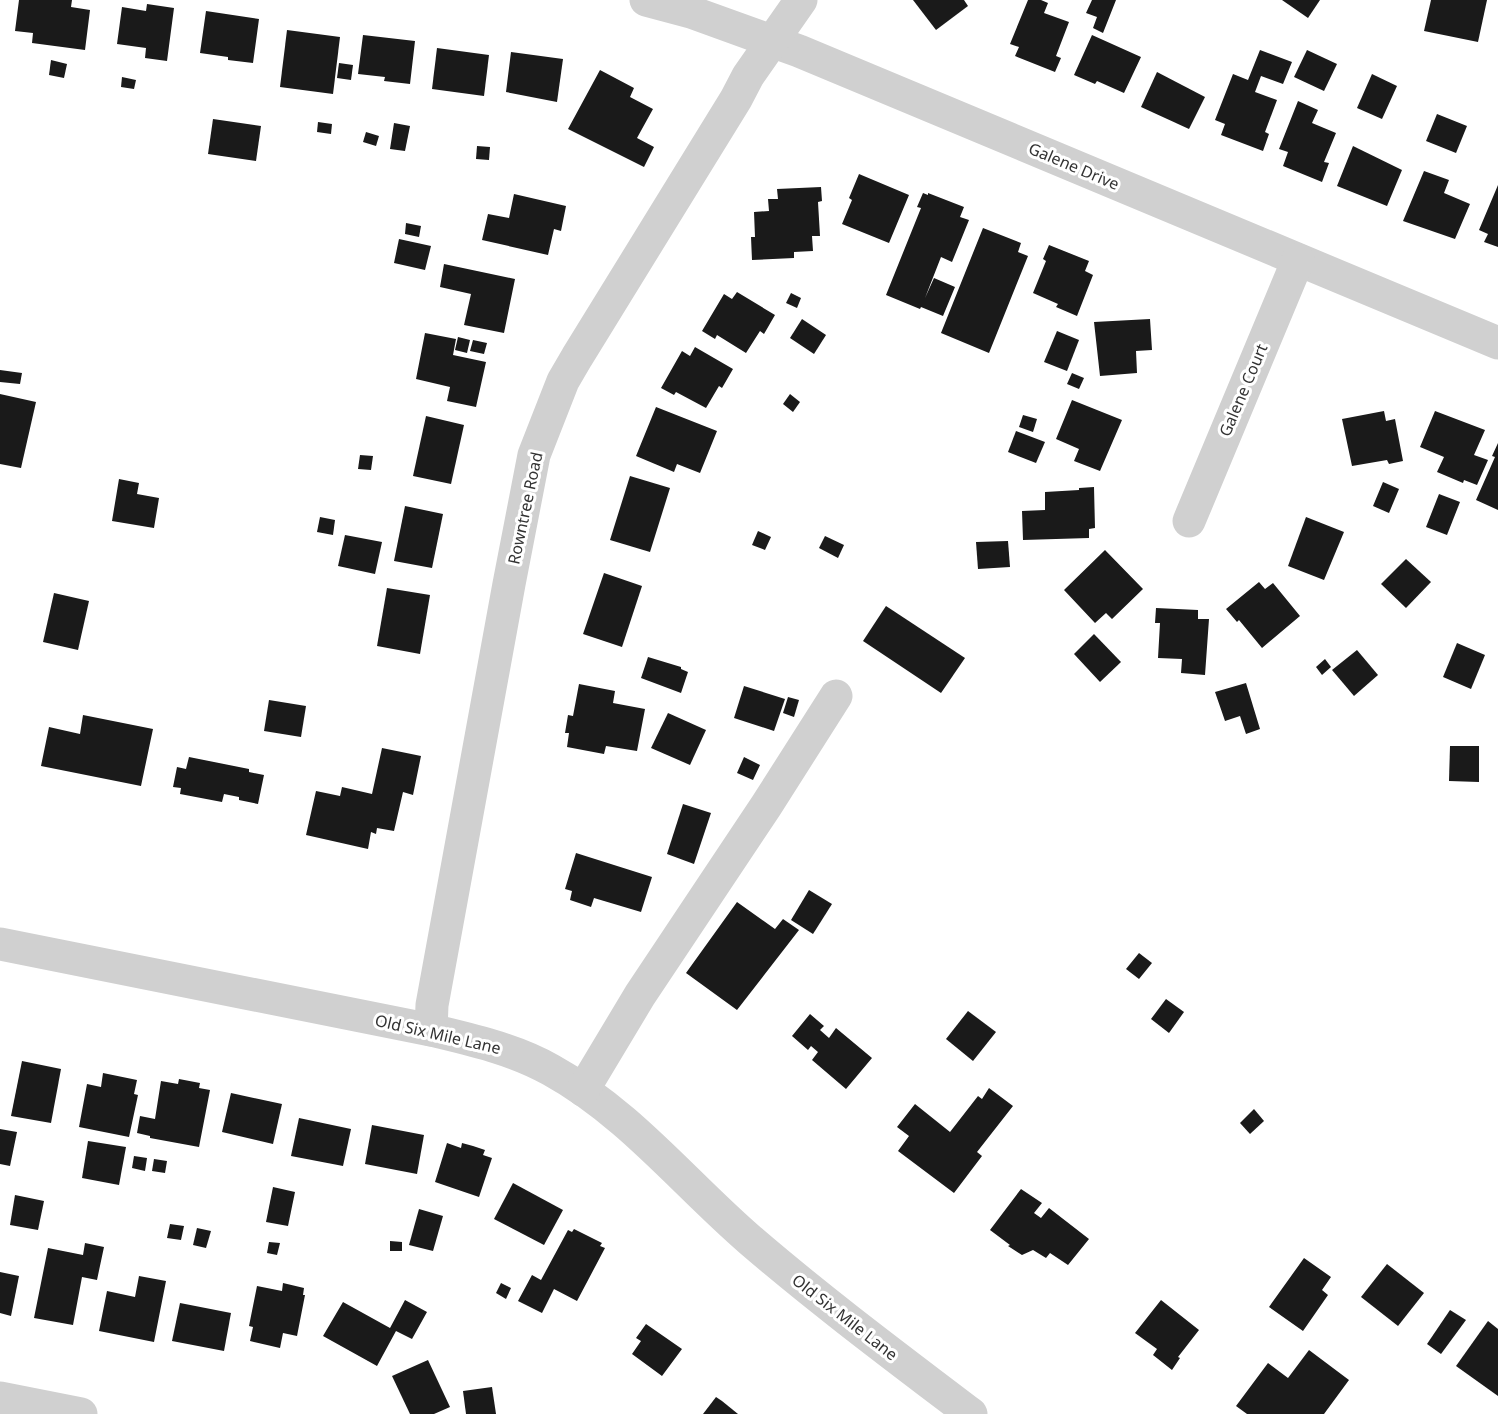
<svg xmlns="http://www.w3.org/2000/svg" width="1498" height="1414" viewBox="0 0 1498 1414" font-family="'Noto Sans',sans-serif">
<style>
.building{fill:#1a1a1a}
.lines{fill:none;stroke-linecap:round;stroke-linejoin:round}
.minor{stroke:#d0d0d0;stroke-width:33}
.labels{text-anchor:middle;dominant-baseline:central;stroke-width:6;stroke-linejoin:round;paint-order:stroke}
.street-label{font-size:16px;fill:#333;stroke:#fff}
</style>
<rect width="100%" height="100%" fill="#fff"/>
<g class="building">
<polygon points="19,0 72,0 71,7 90,10 85,50 32,43 33,33 15,31"/>
<polygon points="913,0 964,0 968,6 936,30"/>
<polygon points="1028,0 1041,0 1048,3 1044,13 1069,22 1056,56 1061,58 1055,72 1015,56 1019,47 1010,44"/>
<polygon points="1092,0 1116,0 1103,33 1093,28 1097,17 1086,13"/>
<polygon points="1282,0 1320,0 1308,18"/>
<polygon points="1431,0 1487,0 1478,42 1424,31"/>
<polygon points="147,4 174,8 167,61 145,58 146,48 117,44 122,7 146,11"/>
<polygon points="206,11 259,19 253,63 228,60 228,57 200,53"/>
<polygon points="287,30 340,37 333,94 280,87"/>
<polygon points="363,35 415,41 410,84 384,81 385,77 358,74"/>
<polygon points="1092,35 1141,57 1124,93 1097,81 1095,84 1074,75"/>
<polygon points="437,48 489,55 484,96 432,89"/>
<polygon points="1260,50 1292,62 1283,84 1261,76 1255,92 1277,100 1265,132 1269,134 1263,151 1221,135 1225,124 1215,120 1233,74 1248,80"/>
<polygon points="1307,50 1337,64 1324,91 1294,77"/>
<polygon points="511,52 563,59 557,102 506,92"/>
<polygon points="51,60 67,64 64,78 49,75"/>
<polygon points="339,63 353,65 351,80 337,78"/>
<polygon points="600,70 634,88 630,97 653,109 637,138 654,147 644,167 568,129"/>
<polygon points="1157,72 1205,97 1189,129 1141,107"/>
<polygon points="1372,74 1397,86 1382,119 1357,108"/>
<polygon points="122,77 136,80 134,89 121,87"/>
<polygon points="1298,101 1318,110 1312,123 1336,133 1324,162 1329,163 1322,182 1283,166 1288,152 1279,149"/>
<polygon points="1437,114 1467,126 1456,153 1426,141"/>
<polygon points="213,119 261,126 256,161 208,154"/>
<polygon points="318,122 332,124 331,134 317,132"/>
<polygon points="394,123 410,126 405,151 390,149"/>
<polygon points="366,132 379,136 376,146 363,142"/>
<polygon points="477,146 490,147 489,160 476,159"/>
<polygon points="1353,146 1402,170 1387,206 1337,186"/>
<polygon points="1424,171 1449,180 1444,193 1470,204 1455,239 1403,221"/>
<polygon points="859,174 909,195 889,243 842,224 852,200 849,198"/>
<polygon points="1498,185 1498,247 1484,242 1488,234 1479,230"/>
<polygon points="821,187 822,201 818,202 820,236 812,236 813,251 794,252 794,258 752,260 751,237 755,237 754,212 769,211 768,199 778,199 777,189"/>
<polygon points="923,193 928,195 928,193 964,207 960,217 969,220 952,262 941,257 925,298 934,278 955,287 943,316 921,307 920,309 886,295 921,208 917,207"/>
<polygon points="514,194 566,206 561,231 554,229 548,255 482,240 488,214 509,218"/>
<polygon points="406,223 421,226 419,237 405,234"/>
<polygon points="983,228 1021,243 1018,252 1028,256 989,353 941,333"/>
<polygon points="399,239 431,246 425,270 394,263"/>
<polygon points="1049,245 1089,261 1085,271 1093,275 1077,316 1056,307 1058,304 1033,293 1046,261 1043,259"/>
<polygon points="444,264 515,279 504,333 464,325 471,294 440,287"/>
<polygon points="737,292 775,315 764,334 760,331 746,353 717,335 715,339 702,331 724,294 732,299"/>
<polygon points="791,293 801,298 797,308 786,303"/>
<polygon points="802,319 826,335 814,354 790,338"/>
<polygon points="1150,319 1152,350 1136,351 1137,373 1100,376 1094,322"/>
<polygon points="1057,331 1079,340 1067,371 1044,362"/>
<polygon points="425,333 456,339 453,355 486,362 476,407 447,401 450,387 416,379"/>
<polygon points="458,337 470,340 467,353 455,350"/>
<polygon points="473,340 487,343 484,354 470,351"/>
<polygon points="695,347 733,369 722,388 719,386 706,408 676,392 674,395 661,388 682,351 690,356"/>
<polygon points="0,370 22,373 20,384 0,382"/>
<polygon points="1072,373 1084,378 1079,389 1067,384"/>
<polygon points="0,394 36,402 21,468 0,464"/>
<polygon points="790,394 800,402 793,412 783,404"/>
<polygon points="1072,400 1122,420 1100,471 1074,461 1079,449 1056,439"/>
<polygon points="656,407 717,431 700,473 677,464 674,472 636,456"/>
<polygon points="1384,411 1386,421 1395,419 1403,461 1389,464 1387,460 1352,466 1342,419"/>
<polygon points="1435,411 1485,430 1474,455 1488,460 1477,485 1464,480 1463,483 1437,472 1444,457 1420,447"/>
<polygon points="1023,415 1037,419 1033,432 1019,427"/>
<polygon points="426,416 464,425 451,484 413,476"/>
<polygon points="1016,431 1045,442 1036,463 1008,452"/>
<polygon points="1498,443 1498,510 1476,500 1495,457 1492,456"/>
<polygon points="360,455 373,456 371,470 358,469"/>
<polygon points="630,476 670,488 650,552 610,540"/>
<polygon points="119,479 139,483 137,494 159,498 154,528 112,521"/>
<polygon points="1383,482 1399,489 1389,513 1373,506"/>
<polygon points="1094,487 1095,528 1089,529 1089,538 1023,540 1022,511 1045,510 1045,492 1079,490 1079,488"/>
<polygon points="1439,494 1460,502 1447,535 1426,527"/>
<polygon points="405,506 443,514 432,568 394,561"/>
<polygon points="320,517 335,520 333,535 317,532"/>
<polygon points="1306,517 1344,532 1324,580 1288,566"/>
<polygon points="758,531 771,537 765,550 752,545"/>
<polygon points="345,535 382,542 375,574 338,566"/>
<polygon points="825,536 844,545 838,558 819,548"/>
<polygon points="1008,541 1010,567 978,569 976,542"/>
<polygon points="1105,550 1143,589 1112,619 1106,613 1095,623 1064,590"/>
<polygon points="1406,559 1431,582 1406,608 1381,584"/>
<polygon points="604,573 642,586 622,647 583,634"/>
<polygon points="1259,582 1265,589 1273,583 1300,616 1262,648 1239,620 1237,622 1226,609"/>
<polygon points="387,588 430,595 420,654 377,646"/>
<polygon points="54,593 89,601 78,650 43,642"/>
<polygon points="886,606 965,658 941,693 863,641"/>
<polygon points="1156,608 1198,610 1198,619 1209,619 1205,675 1181,673 1182,659 1158,658 1160,623 1155,623"/>
<polygon points="1094,634 1121,662 1100,682 1074,654"/>
<polygon points="1457,643 1485,655 1471,689 1443,677"/>
<polygon points="1357,650 1378,675 1354,696 1332,670"/>
<polygon points="648,657 681,667 681,669 688,672 681,693 641,678"/>
<polygon points="1325,659 1331,667 1322,675 1316,667"/>
<polygon points="1246,683 1260,729 1246,734 1240,716 1225,721 1215,692"/>
<polygon points="579,684 615,691 613,703 645,709 637,751 606,746 604,754 567,747 569,733 565,733 568,715 573,716"/>
<polygon points="744,686 785,699 774,731 734,718"/>
<polygon points="788,697 799,700 794,717 783,713"/>
<polygon points="269,700 306,706 301,737 264,731"/>
<polygon points="668,713 706,730 690,765 651,748"/>
<polygon points="83,715 153,729 141,786 41,766 49,727 80,734"/>
<polygon points="1450,746 1479,746 1479,782 1449,781"/>
<polygon points="382,748 421,756 413,795 403,792 394,831 377,828 376,834 371,832 368,849 306,835 316,791 340,796 342,787 372,794"/>
<polygon points="189,757 249,769 249,772 264,775 258,804 239,800 239,797 224,794 222,802 180,794 181,788 173,787 177,767 186,769"/>
<polygon points="744,757 760,765 753,780 737,773"/>
<polygon points="683,804 711,813 694,864 667,854"/>
<polygon points="576,853 652,877 641,912 594,898 591,907 570,900 572,891 565,889"/>
<polygon points="809,890 832,904 813,934 791,920"/>
<polygon points="737,902 775,929 783,919 799,930 737,1010 686,973"/>
<polygon points="1139,953 1152,963 1139,979 1126,969"/>
<polygon points="1166,999 1184,1012 1169,1033 1151,1019"/>
<polygon points="968,1011 996,1032 973,1061 946,1039"/>
<polygon points="810,1014 824,1026 820,1030 829,1038 836,1028 872,1058 846,1089 812,1060 818,1052 811,1046 808,1050 792,1036"/>
<polygon points="22,1061 61,1069 51,1123 11,1116"/>
<polygon points="103,1073 137,1080 134,1094 138,1095 129,1137 79,1127 87,1084 101,1087"/>
<polygon points="179,1079 200,1083 199,1088 210,1090 199,1147 150,1138 150,1136 137,1133 140,1116 155,1119 161,1081 178,1084"/>
<polygon points="989,1088 1013,1106 977,1152 982,1156 954,1193 898,1151 909,1136 897,1127 915,1104 950,1132 978,1096 982,1099"/>
<polygon points="231,1093 282,1104 273,1144 222,1132"/>
<polygon points="1254,1109 1264,1121 1250,1134 1240,1123"/>
<polygon points="299,1118 351,1129 343,1166 291,1156"/>
<polygon points="372,1125 424,1135 417,1174 365,1164"/>
<polygon points="0,1129 17,1132 10,1166 0,1164"/>
<polygon points="88,1141 126,1147 119,1185 82,1178"/>
<polygon points="447,1143 461,1148 462,1143 473,1146 485,1150 483,1155 492,1158 479,1197 435,1182"/>
<polygon points="134,1156 147,1158 145,1171 132,1168"/>
<polygon points="154,1159 167,1161 165,1173 152,1171"/>
<polygon points="513,1183 563,1210 544,1245 494,1219"/>
<polygon points="273,1187 295,1192 288,1226 266,1222"/>
<polygon points="1021,1189 1042,1203 1034,1213 1041,1218 1049,1208 1089,1239 1068,1265 1050,1253 1046,1258 1033,1250 1022,1255 1008,1246 1010,1245 990,1230"/>
<polygon points="15,1195 44,1201 38,1230 10,1225"/>
<polygon points="419,1209 443,1216 433,1251 409,1245"/>
<polygon points="170,1224 184,1226 181,1240 167,1238"/>
<polygon points="197,1228 211,1231 206,1248 193,1245"/>
<polygon points="574,1229 602,1243 600,1246 605,1248 577,1301 554,1289 542,1313 518,1301 532,1275 541,1280 568,1230 572,1232"/>
<polygon points="390,1241 402,1242 402,1251 390,1251"/>
<polygon points="269,1242 280,1243 277,1255 267,1253"/>
<polygon points="85,1243 104,1247 97,1280 82,1277 73,1325 34,1318 48,1248 83,1255"/>
<polygon points="1304,1258 1331,1277 1322,1290 1328,1295 1303,1331 1269,1307"/>
<polygon points="1387,1264 1424,1293 1398,1326 1361,1297"/>
<polygon points="0,1272 19,1276 11,1316 0,1313"/>
<polygon points="139,1276 166,1281 154,1342 99,1331 107,1291 135,1297"/>
<polygon points="283,1283 304,1288 303,1295 305,1295 297,1336 283,1333 280,1348 250,1341 253,1327 249,1326 257,1286 282,1291"/>
<polygon points="501,1283 511,1288 506,1299 496,1293"/>
<polygon points="405,1300 427,1312 412,1339 396,1331 377,1366 323,1336 343,1302 390,1328"/>
<polygon points="1161,1300 1199,1330 1178,1357 1180,1358 1172,1370 1153,1355 1157,1349 1135,1333"/>
<polygon points="180,1303 231,1313 224,1351 172,1341"/>
<polygon points="1450,1310 1466,1320 1441,1354 1427,1344"/>
<polygon points="1488,1321 1498,1329 1498,1396 1456,1366"/>
<polygon points="646,1324 682,1349 662,1376 632,1354 641,1341 636,1338"/>
<polygon points="1309,1350 1349,1380 1324,1414 1247,1414 1236,1406 1268,1363 1288,1378"/>
<polygon points="428,1360 450,1407 434,1414 410,1414 392,1376"/>
<polygon points="492,1387 496,1414 466,1414 463,1391"/>
<polygon points="716,1397 722,1401 738,1414 703,1414"/>
</g>
<g class="lines">
<g class="minor">
<polyline points="646,0 691,12 799,51 1498,343"/>
<polyline points="1189,521 1298,260"/>
<path d="M0 944 431 1030C472 1040 514 1049 551 1070 629 1113 684 1183 750 1240 821 1301 896 1357 971 1414"/>
<polyline points="431,1030 432,1005 509,584 534,455 563,381 577,357 736,99 748,76 801,0"/>
<polyline points="583,1090 640,995 766,806 836,696"/>
<polyline points="0,1398 81,1414"/>
</g>
</g>
<g class="labels">
<g class="street-label">
<text transform="translate(1074 166) rotate(23)">Galene Drive</text>
<text transform="translate(1243 390) rotate(-67)">Galene Court</text>
<text transform="translate(525 508) rotate(-78)">Rowntree Road</text>
<text transform="translate(438 1034) rotate(13)">Old Six Mile Lane</text>
<text transform="translate(845 1317) rotate(38)">Old Six Mile Lane</text>
</g>
</g>
</svg>
